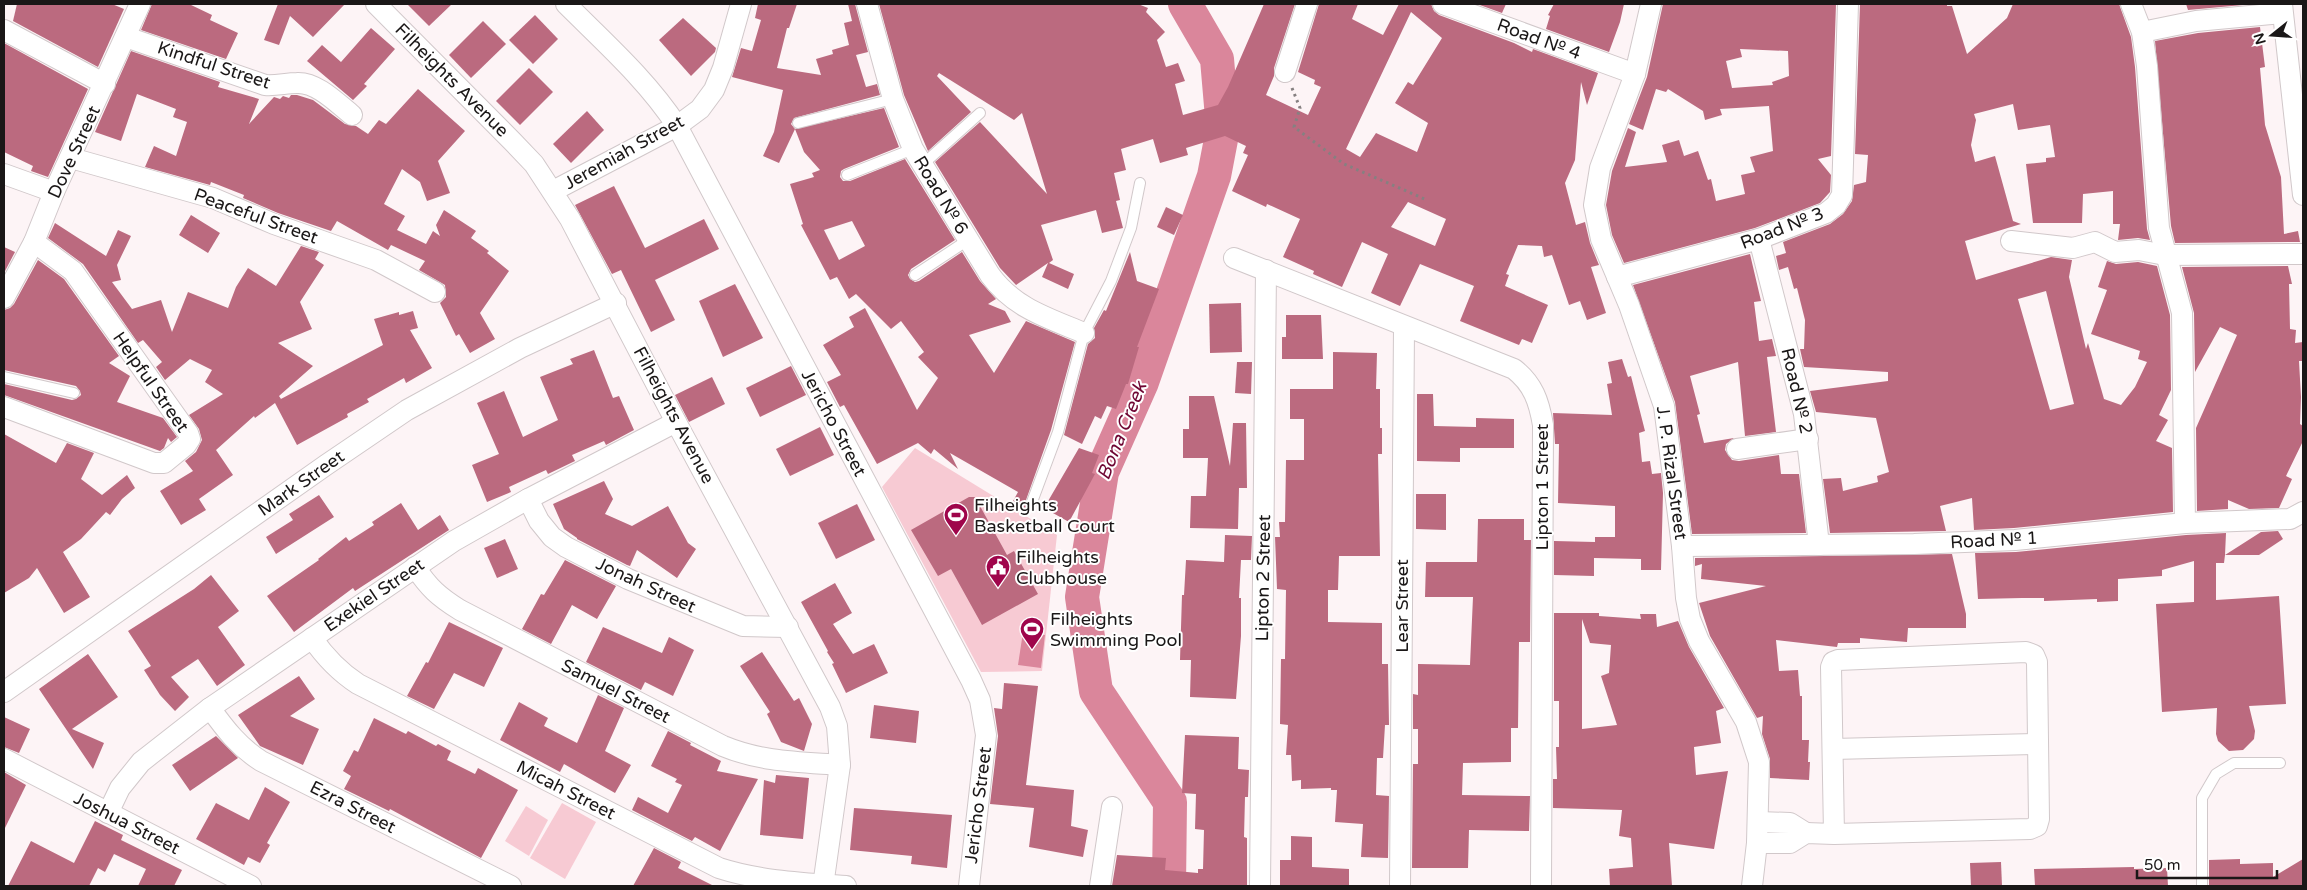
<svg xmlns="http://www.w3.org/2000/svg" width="2307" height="890" viewBox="0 0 2307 890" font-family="'Varela Round',sans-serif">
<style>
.green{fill:#f7cad3}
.water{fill:#da869b}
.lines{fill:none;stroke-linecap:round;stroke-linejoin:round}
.river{stroke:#da869b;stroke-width:34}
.building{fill:#bb6a7f;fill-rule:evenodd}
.lane-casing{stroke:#d1c8ca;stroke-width:12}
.street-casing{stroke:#d1c8ca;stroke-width:22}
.path{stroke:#868081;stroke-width:3;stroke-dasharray:2.5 4;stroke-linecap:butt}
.lane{stroke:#fff;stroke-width:10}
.street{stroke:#fff;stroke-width:20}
.labels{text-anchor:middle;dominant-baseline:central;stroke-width:4;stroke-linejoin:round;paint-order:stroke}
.street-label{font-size:18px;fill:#1a1717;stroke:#fff}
.poi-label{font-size:18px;fill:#1a1717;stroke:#fff;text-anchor:start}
.water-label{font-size:19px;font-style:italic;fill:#6e0532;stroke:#fff}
</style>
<rect width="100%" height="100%" fill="#fdf4f6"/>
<g class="green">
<polygon points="915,448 1057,535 1042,671 981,672 882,487"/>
<polygon points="562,803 596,822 565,879 530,858"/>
<polygon points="526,806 548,820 529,856 505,841"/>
</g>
<polygon class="water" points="1023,632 1045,635 1041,668 1018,665"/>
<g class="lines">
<polyline class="river" points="1169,886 1170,802 1096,691 1082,597 1102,472 1142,382 1214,176 1223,129 1217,59 1185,4"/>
</g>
<g class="building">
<polygon points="17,4 112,4 124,9 98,67 13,21"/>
<polygon points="152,4 189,4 212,15 210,20 238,33 226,59 141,30"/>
<polygon points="278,4 345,4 313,37 290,16 279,45 264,40"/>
<polygon points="407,4 452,4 429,26"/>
<polygon points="758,4 797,4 789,28 787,28 777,68 821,75 816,59 833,54 832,50 849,45 844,23 852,21 848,4 855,4 868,52 856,55 866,87 877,84 880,95 794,118 791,124 795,129 779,163 763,156 774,132 783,90 732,77 741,48 752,51 761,20 755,18"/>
<path d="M879 4H1138L1148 8 1146 12 1165 32 1157 40 1166 67 1178 63 1185 81 1175 84 1183 115 1218 105 1228 87 1264 4H1295L1274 68V76L1266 95 1308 115 1321 87 1314 84 1315 80 1298 72 1319 4H1358L1352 19 1383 35 1399 4H1431L1434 11 1439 15 1514 43 1532 52 1533 49 1598 73 1587 105 1581 82 1575 160 1565 183 1576 225 1585 222 1590 243 1599 265 1591 267 1606 313 1587 320 1580 301 1569 305 1552 255 1544 257 1542 246 1518 245 1506 274 1509 275 1505 286 1548 305 1532 343 1522 339 1519 345 1460 321 1474 286 1420 264 1400 306 1371 293 1388 254 1362 242 1342 287 1313 274 1314 271 1283 257 1300 219 1267 204 1266 207 1232 191 1248 155 1243 153 1246 146 1225 136 1186 148 1188 155 1160 163 1153 139 1121 149 1126 170 1114 173 1120 200 1116 201 1123 228 1102 233 1096 210 1041 225 1053 260 1049 263 1074 274 1068 289 1042 277 1048 263 1016 285 1000 268 935 162 980 122 1047 194 1022 113 1014 120 939 73 937 76 971 112 928 151 904 95ZM1411 12 1442 38 1413 85 1408 82 1395 103 1428 123 1417 152 1376 133 1360 157 1346 149ZM1408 202 1446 219 1435 246 1391 227Z"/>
<polygon points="1477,4 1506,4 1502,13"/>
<polygon points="1554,4 1624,4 1620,22 1609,52 1546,29 1550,16 1548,15"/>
<path d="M1663 4H1836L1831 156 1818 159 1831 175 1830 192 1820 203 1755 228 1624 263 1612 235 1606 205 1612 171 1628 128 1636 132 1625 167 1667 162 1662 145 1679 140 1684 156 1698 151 1708 180 1711 179 1716 201 1745 194 1741 175 1755 172 1750 157 1773 151 1769 106 1720 109 1722 115 1705 120 1703 111 1668 89 1666 92 1656 89 1643 130 1629 124 1647 77ZM1740 49 1788 51 1789 76 1772 82 1773 85 1732 88 1726 61 1742 57Z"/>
<path d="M1860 4H1947V6H1952L1967 54 2007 18 2013 4H2119L2131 37 2135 67 2147 229 2150 240 2138 238 2118 240 2120 224H2113V191L2083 194 2082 223H2033L2026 164 2046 162V158L2055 157 2050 125 2018 130 2013 104 1974 114 1976 120 1971 145 1975 162 1995 156 2013 221 2021 224 1965 241 1976 280 2051 257 2072 260 2069 277 2086 349 2088 343 2104 399 2121 405 2135 387 2147 362 2138 359 2140 351 2091 334 2107 290 2098 287 2107 261 2116 264 2138 262 2157 266 2170 315 2171 390 2159 415 2168 420 2156 441 2172 448 2173 512 2014 528 1974 530 1972 498 1940 506 1946 531 1830 533 1823 479 1841 478 1843 491 1878 482 1877 476 1889 472 1876 418 1816 412 1810 391 1888 381V372L1804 367 1800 349H1804L1805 320 1797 288 1794 289 1788 267 1779 270 1776 256 1786 253 1783 242 1830 224 1843 214 1852 201 1854 185 1866 182 1868 155 1855 154ZM2046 291 2074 404 2050 410 2018 299Z"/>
<polygon points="2186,4 2243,4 2243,5 2188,10"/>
<polygon points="535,15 558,39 533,64 509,40"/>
<polygon points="683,18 716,48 715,52 691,76 659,40"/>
<polygon points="483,21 506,44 471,78 449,55"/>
<polygon points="2260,27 2265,67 2260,68 2265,125 2281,177 2284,234 2298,231 2300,242 2175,243 2171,226 2155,41 2198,33"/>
<polygon points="371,28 395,49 364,84 367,86 353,100 307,61 322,45 341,62"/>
<polygon points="4,43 88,89 48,177 31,171 33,166 4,152"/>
<polygon points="131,51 220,82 218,87 259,99 249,124 274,97 280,99 283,96 289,98 291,95 297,95 313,100 345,124 356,126 368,134 379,120 386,124 418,89 465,131 438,161 450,193 427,201 420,182 402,169 384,204 405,216 397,230 426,244 433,231 440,236 436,225 444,210 476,231 471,238 489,251 487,253 509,271 480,313 495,339 470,353 459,334 456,336 440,303 446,297 445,285 419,270 425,261 391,245 388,250 337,221 331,231 278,213 243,198 244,195 211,182 210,185 145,167 154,146 176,156 187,122 173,117 176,109 137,94 121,141 95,132"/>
<polygon points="529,68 553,92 520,125 496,101"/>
<path d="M884 108 899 147 844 169 841 171 840 177 843 181H850L905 159 955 240 911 269 908 275 910 279 915 282 919 281 962 252 980 281 996 299 988 304 1005 311 1011 322 969 335 994 373 1026 321 1075 342 1051 430 1026 500V506L1031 509 1029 514 1012 503 1018 492 950 453 958 469 934 449 931 454 918 443 877 464 844 405 840 407 827 382 841 375 823 345 854 327 849 317 865 308 917 410 938 378 918 357 924 352 901 321 891 329 856 294 849 299 837 277 830 280 801 225 803 224 790 184 814 177 812 173 820 170 804 152 795 129ZM852 221 865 246 839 260 824 230Z"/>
<polygon points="587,111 604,130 571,163 553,144"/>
<polygon points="614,186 645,248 704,219 719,249 655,280 675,320 651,332 621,270 612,274 575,205"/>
<polygon points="1166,207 1183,215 1174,235 1157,227"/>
<polygon points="191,215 220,233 208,253 179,235"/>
<polygon points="55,223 106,256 118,230 131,236 117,265 121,280 112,282 132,309 161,300 172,332 188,292 228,308 236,287 248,268 276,286 301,246 319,252 315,259 324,265 300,302 312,329 278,343 313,366 279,396 281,399 279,400 383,345 374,319 399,312 399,315 413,311 418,328 410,330 432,368 406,383 404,378 367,399 369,402 347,414 348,417 297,445 275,403 255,418 254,416 216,450 233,475 199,499 206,510 181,525 160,491 193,471 185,461 196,452 202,440 199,429 189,415 223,394 205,382 212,370 190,359 165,380 156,367 162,362 143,340 138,343 83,264 48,238"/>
<polygon points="4,247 15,252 4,273"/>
<polygon points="1130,252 1137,281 1159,289 1137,347 1139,347 1128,384 1126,384 1116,409 1107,406 1101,419 1095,416 1082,444 1064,435 1088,344 1095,338 1094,328 1104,310 1106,311"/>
<polygon points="1750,254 1761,301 1754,302 1759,341 1772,339 1776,356 1767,357 1776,432 1745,436 1738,362 1690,376 1700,414 1697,415 1704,443 1734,438 1726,444 1725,450 1732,460 1739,461 1779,455 1781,474 1799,474 1806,533 1692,534 1675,402 1633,285"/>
<polygon points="38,260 64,279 119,356 109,363 130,376 117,402 163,418 177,437 171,442 168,438 164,448 160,451 4,395 4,384 72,400 76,399 81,395 80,391 76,386 4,370 4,310 10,308 14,304"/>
<polygon points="2288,266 2292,284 2289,284 2290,329 2296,330 2295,343 2303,342 2303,361 2299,361 2301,397 2300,424 2303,426 2303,441 2286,476 2292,479 2279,508 2249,509 2228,500 2228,509 2197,511 2196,428 2237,335 2220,327 2195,372 2194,313 2182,267"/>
<polygon points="735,284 763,338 723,357 699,301"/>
<polygon points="1241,303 1242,352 1210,353 1209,304"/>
<polygon points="1286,315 1321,315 1323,359 1282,359 1282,337 1286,337"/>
<polygon points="594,350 613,398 619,396 634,430 606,445 604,441 572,455 575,461 548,474 546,470 509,487 511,492 487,502 472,465 499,454 477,403 504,391 523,437 558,420 540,377 573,364 570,359"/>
<polygon points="1333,352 1377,353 1376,389 1380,389 1380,428 1382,428 1382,454 1378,454 1380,556 1339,556 1338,590 1328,590 1328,622 1382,623 1382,664 1388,664 1389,725 1385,725 1383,758 1377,758 1376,795 1389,796 1388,858 1361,857 1363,824 1335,822 1337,790 1331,790 1331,788 1301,789 1301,780 1292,781 1291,755 1286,755 1288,725 1280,724 1281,659 1285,659 1286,590 1277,589 1275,537 1280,537 1279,522 1285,522 1286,460 1304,460 1304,419 1290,419 1290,389 1333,389"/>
<polygon points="1622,359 1628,377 1631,376 1645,431 1639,433 1642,462 1650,461 1652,474 1661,473 1663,493 1661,570 1641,570 1641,559 1594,558 1594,576 1554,575 1554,541 1595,542 1595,537 1615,537 1615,506 1558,503 1559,444 1555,444 1553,413 1612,415 1607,384 1612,383 1608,362"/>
<polygon points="1237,362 1252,362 1251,394 1235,393"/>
<polygon points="791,366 806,395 760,417 746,388"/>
<polygon points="712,377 725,404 689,422 675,395"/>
<polygon points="1417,394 1433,394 1434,426 1476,427 1476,418 1514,419 1514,448 1460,448 1460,462 1417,461"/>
<polygon points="1189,396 1214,396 1230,466 1233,423 1246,423 1247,488 1239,488 1238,529 1190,528 1191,496 1206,496 1208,458 1183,458 1183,429 1189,429"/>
<polygon points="820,427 834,455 790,476 776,449"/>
<polygon points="4,434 56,463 67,443 94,453 81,479 102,495 127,475 135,488 122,499 110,515 106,512 81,539 63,552 90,597 64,613 37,568 29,578 4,593"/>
<polygon points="1079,448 1099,455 1092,473 1095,474 1069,522 1044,508"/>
<polygon points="604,481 613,499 605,514 632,526 668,506 688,543 696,549 677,578 637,550 630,566 627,565 577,539 577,538 564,529 553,504"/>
<polygon points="1416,494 1446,494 1446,530 1416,529"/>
<polygon points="319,495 334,517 276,554 266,537 293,520 289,514"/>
<polygon points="969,497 975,497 1007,555 1014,551 1038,594 982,625 951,569 938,576 911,530"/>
<polygon points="401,503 418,530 440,515 449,530 355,591 353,588 294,632 267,596 319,560 318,559 346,537 349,541 374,525 372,522"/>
<polygon points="857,504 875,540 836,559 818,523"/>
<polygon points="1478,519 1524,519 1524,540 1531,540 1530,642 1519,642 1518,728 1511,728 1511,762 1463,763 1462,795 1530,796 1529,831 1469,830 1468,868 1412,868 1413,764 1418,764 1418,729 1413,729 1413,694 1418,695 1418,664 1470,665 1473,597 1425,597 1426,562 1477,562"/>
<polygon points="2278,531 2283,539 2259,555 2225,555 2224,563 2216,563 2216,600 2279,596 2286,704 2249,706 2255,731 2254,739 2243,750 2229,751 2218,741 2216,734 2217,708 2162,712 2156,604 2194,602 2194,561 2162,570 2162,576 2118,579 2118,601 2097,602 2097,599 2044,601 2044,598 2022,598 1978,599 1975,553 2016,552 2186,535 2226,533 2225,555 2261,532"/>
<polygon points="1225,535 1252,536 1251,560 1241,560 1239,598 1241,598 1241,636 1236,699 1190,697 1191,660 1180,660 1182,595 1184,595 1186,560 1224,562"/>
<polygon points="505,539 518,569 497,578 484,548"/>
<polygon points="1952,554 1966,614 1966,628 1908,628 1907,642 1860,638 1860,643 1838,643 1837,647 1776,640 1779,671 1798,670 1800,696 1802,696 1802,740 1809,740 1808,762 1810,762 1809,780 1770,778 1770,759 1762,734 1763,716 1757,718 1710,636 1699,603 1766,586 1701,579 1702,564 1695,566 1695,558"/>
<polygon points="565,560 616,586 597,619 572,605 551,644 522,629 541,594 544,595"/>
<polygon points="211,575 239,611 218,627 245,665 217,686 198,659 171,677 189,697 175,711 160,695 144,670 151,666 128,631 194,589"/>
<polygon points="835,583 852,613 833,624 853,654 874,644 888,673 846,693 832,664 834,663 827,652 828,651 801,602"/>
<path d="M1554 613H1599V616L1641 619 1640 614H1656L1657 627 1678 621 1689 647 1724 708 1716 711 1721 743 1694 747 1696 775 1728 771 1714 849 1669 843 1672 886H1610L1609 869 1633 867 1631 838 1619 836 1622 810 1553 808V779H1557L1556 747H1559V701H1554ZM1582 619 1590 643 1611 645 1609 673 1601 676 1617 725 1582 729Z"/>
<polygon points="449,622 503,648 484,687 454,673 434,709 407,696 426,662 428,663"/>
<polygon points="603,627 662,653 669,637 694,650 673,696 645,682 641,690 586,662"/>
<polygon points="762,652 794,701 799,698 812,724 804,751 781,742 767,714 770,712 740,666"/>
<polygon points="88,654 118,697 72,729 104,743 93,769 39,689"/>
<polygon points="299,676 315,699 290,716 319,729 303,765 260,746 238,715"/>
<polygon points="1004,683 1038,686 1026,785 1074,790 1071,826 1088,830 1083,857 1029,847 1034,808 990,804 998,736 994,708 1002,709"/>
<polygon points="598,695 624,708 605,751 631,765 615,793 564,764 560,772 500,740 519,702 548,718 544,726 577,743"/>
<polygon points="874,705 919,711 916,743 870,738"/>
<polygon points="4,717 30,729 19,753 4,747"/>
<polygon points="374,718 406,734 408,731 436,746 438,744 451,751 447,760 475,774 478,768 518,790 481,858 390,809 389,811 344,789 351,776 343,771 354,750 358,752"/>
<polygon points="668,731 691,743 690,745 721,761 717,771 758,779 720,851 695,837 692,841 632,810 638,797 668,813 682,785 675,782 677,779 651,766"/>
<polygon points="1185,735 1239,737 1238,769 1249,770 1248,797 1245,797 1244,837 1247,838 1247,886 1112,886 1117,855 1166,858 1165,870 1198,873 1198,869 1203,869 1204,830 1195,829 1196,794 1182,793"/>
<polygon points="216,736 238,758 190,791 172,765"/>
<polygon points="4,772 26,785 4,830"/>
<polygon points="776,775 809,778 803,839 760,835 764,780 775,783"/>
<polygon points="265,787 290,802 267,843 270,845 260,863 248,857 244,865 196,839 216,803 249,820"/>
<polygon points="854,808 952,815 947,868 911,864 912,856 850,850"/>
<polygon points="95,821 123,835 121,840 182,870 174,886 138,886 146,869 114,854 105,872 98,868 89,886 8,886 31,841 74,863"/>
<polygon points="1291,836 1312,837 1312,867 1349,869 1349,886 1280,886 1280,860 1291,860"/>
<polygon points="654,848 681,862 678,868 714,886 633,886"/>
<polygon points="2240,859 2240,864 2273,863 2273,877 2303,859 2303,886 2209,886 2209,860"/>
<polygon points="2001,862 2002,886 1971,886 1970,863"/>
<polygon points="2134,867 2134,869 2167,868 2168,886 2035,886 2034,869"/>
</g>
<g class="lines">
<defs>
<g id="lane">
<polyline points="798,123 893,99"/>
<polyline points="922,165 980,113"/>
<polyline points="847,175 913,149"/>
<polyline points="915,275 968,240"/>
<polyline points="4,377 74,393"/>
<polyline points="1032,502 1058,432 1084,333 1111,281 1131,228 1140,183"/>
<polyline points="2202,886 2202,798 2216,774 2234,763 2280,763"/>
</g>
<g id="street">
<polyline points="376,4 513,142 534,164 570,219 676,422 830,707 837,726 840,765 823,886"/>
<path d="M566 4C605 43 647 80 677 126L971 680 980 700 986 735 969 886"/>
<path d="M867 4 893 99 913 149 990 275C1014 308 1048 318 1084 333"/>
<polyline points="1443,4 1635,74"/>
<polyline points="1651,4 1635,74 1600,168 1594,205 1601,239 1629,305 1664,406 1682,546 1686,598 1690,619 1699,641 1746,722 1759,762 1757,843 1752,886"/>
<polyline points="2131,4 2142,32 2147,66 2159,228 2182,313 2185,523"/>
<polyline points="2282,4 2303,195"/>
<polyline points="4,30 105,84"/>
<polyline points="2142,32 2196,21 2282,13"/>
<path d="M126 37 265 85C276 86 286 83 297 83 317 82 337 103 352 115"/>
<polyline points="1285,72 1307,4"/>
<polyline points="71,158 213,198 274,224 376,260 435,292"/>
<polyline points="4,174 54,192"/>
<polyline points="553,191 677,126 700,109 714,90 723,68 741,4"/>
<polyline points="1759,239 1804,414 1819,545"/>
<polyline points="2011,241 2073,248 2095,242 2115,252 2139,250 2165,255 2303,254"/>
<path d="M1234 258 1514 369C1533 384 1539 401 1543 425L1541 886"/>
<polyline points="1617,277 1759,239 1826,213 1836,205 1842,195 1848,4"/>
<polyline points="4,298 34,242 54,192 140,4"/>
<polyline points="4,407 154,463 164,463 186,445 190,439 188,433 73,271 34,242"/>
<polyline points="1737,449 1808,439"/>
<polyline points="528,499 539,521 552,537 566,547 628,579 743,626 788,627"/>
<polyline points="1682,546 1914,544 2015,540 2185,523 2290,519 2303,512"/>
<path d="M415 567C429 588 439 597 460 610L723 746C761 762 799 762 840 765"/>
<path d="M312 638C325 657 338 671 358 684L719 868C759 881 803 883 846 886"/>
<polyline points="4,692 326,465 407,410 520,348 616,303"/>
<path d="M210 708C225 729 239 747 261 761L511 886"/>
<polyline points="1833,749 2038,744"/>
<polyline points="4,759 251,886"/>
<polyline points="108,813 120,788 141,762 210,708 454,541 528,499 676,422"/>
<polyline points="1758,822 1790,823 1806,833"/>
<polyline points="1757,843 1790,843 1806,833 1834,834 2030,829 2037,826 2039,819 2037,662 2034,655 2026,652 1838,660 1833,662 1831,667 1834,834"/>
<polyline points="1100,886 1112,807"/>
<polyline points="1260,886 1266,270"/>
<polyline points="1400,886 1404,327"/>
</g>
</defs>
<use href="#lane" class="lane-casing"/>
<use href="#street" class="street-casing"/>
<polyline class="path" points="1292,88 1300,108 1294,127 1344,164 1427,200"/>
<use href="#lane" class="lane"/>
<use href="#street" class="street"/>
</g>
<defs>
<symbol id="stadium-pin" viewBox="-11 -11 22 30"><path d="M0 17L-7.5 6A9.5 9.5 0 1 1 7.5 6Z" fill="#9f054b" stroke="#fff"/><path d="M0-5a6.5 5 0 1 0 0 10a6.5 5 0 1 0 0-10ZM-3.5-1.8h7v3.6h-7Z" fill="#fff"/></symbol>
<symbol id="civic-pin" viewBox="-11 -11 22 30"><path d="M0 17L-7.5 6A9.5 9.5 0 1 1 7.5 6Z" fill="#9f054b" stroke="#fff"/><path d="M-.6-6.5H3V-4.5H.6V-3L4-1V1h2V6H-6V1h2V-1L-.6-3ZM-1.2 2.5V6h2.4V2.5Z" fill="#fff"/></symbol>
</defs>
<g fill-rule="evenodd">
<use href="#stadium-pin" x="942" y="501" width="28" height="38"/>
<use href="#civic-pin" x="984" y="553" width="28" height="38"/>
<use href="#stadium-pin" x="1018" y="615" width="28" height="38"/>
</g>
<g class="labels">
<g class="street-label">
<text transform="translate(1539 39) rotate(20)">Road № 4</text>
<text transform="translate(214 65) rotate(18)">Kindful Street</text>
<text transform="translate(452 80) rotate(45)">Filheights Avenue</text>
<text transform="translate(74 152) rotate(-65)">Dove Street</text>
<text transform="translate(624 152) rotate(-29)">Jeremiah Street</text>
<text transform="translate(941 195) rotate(59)">Road № 6</text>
<text transform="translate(256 216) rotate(20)">Peaceful Street</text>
<text transform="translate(1782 228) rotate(-21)">Road № 3</text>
<text transform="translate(151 382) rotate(55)">Helpful Street</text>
<text transform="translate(1797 391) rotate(77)">Road № 2</text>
<text transform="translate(674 415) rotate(62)">Filheights Avenue</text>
<text transform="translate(834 423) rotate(62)">Jericho Street</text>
<text transform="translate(1672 473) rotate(82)">J. P. Rizal Street</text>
<text transform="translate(301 483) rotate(-35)">Mark Street</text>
<text transform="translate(1542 487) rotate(-90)">Lipton 1 Street</text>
<text transform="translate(1994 540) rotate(-3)">Road № 1</text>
<text transform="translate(1263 578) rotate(-89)">Lipton 2 Street</text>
<text transform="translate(646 585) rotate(25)">Jonah Street</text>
<text transform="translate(374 595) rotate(-34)">Exekiel Street</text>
<text transform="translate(1402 606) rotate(-90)">Lear Street</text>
<text transform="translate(616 691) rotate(27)">Samuel Street</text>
<text transform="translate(566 790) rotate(27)">Micah Street</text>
<text transform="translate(978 805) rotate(-83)">Jericho Street</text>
<text transform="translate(353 807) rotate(27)">Ezra Street</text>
<text transform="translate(127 823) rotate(27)">Joshua Street</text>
</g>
<g class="poi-label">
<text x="974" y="505">Filheights<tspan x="974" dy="21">Basketball Court</tspan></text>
<text x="1016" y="557">Filheights<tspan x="1016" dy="21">Clubhouse</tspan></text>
<text x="1050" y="619">Filheights<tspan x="1050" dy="21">Swimming Pool</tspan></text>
</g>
<g class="water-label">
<text transform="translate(1122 431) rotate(-68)">Bona Creek</text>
</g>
</g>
<rect width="2307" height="890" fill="none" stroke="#1a1717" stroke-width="10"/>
<g transform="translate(2272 35) rotate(253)" stroke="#ffffff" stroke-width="4" paint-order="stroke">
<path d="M0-4L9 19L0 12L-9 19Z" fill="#1a1717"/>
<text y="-8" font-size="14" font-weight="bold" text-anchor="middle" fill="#1a1717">N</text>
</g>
<path d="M2137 870v8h140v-8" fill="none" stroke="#1a1717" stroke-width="2.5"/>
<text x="2144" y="870" font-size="15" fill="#1a1717" stroke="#ffffff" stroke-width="4" paint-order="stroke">50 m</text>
</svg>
